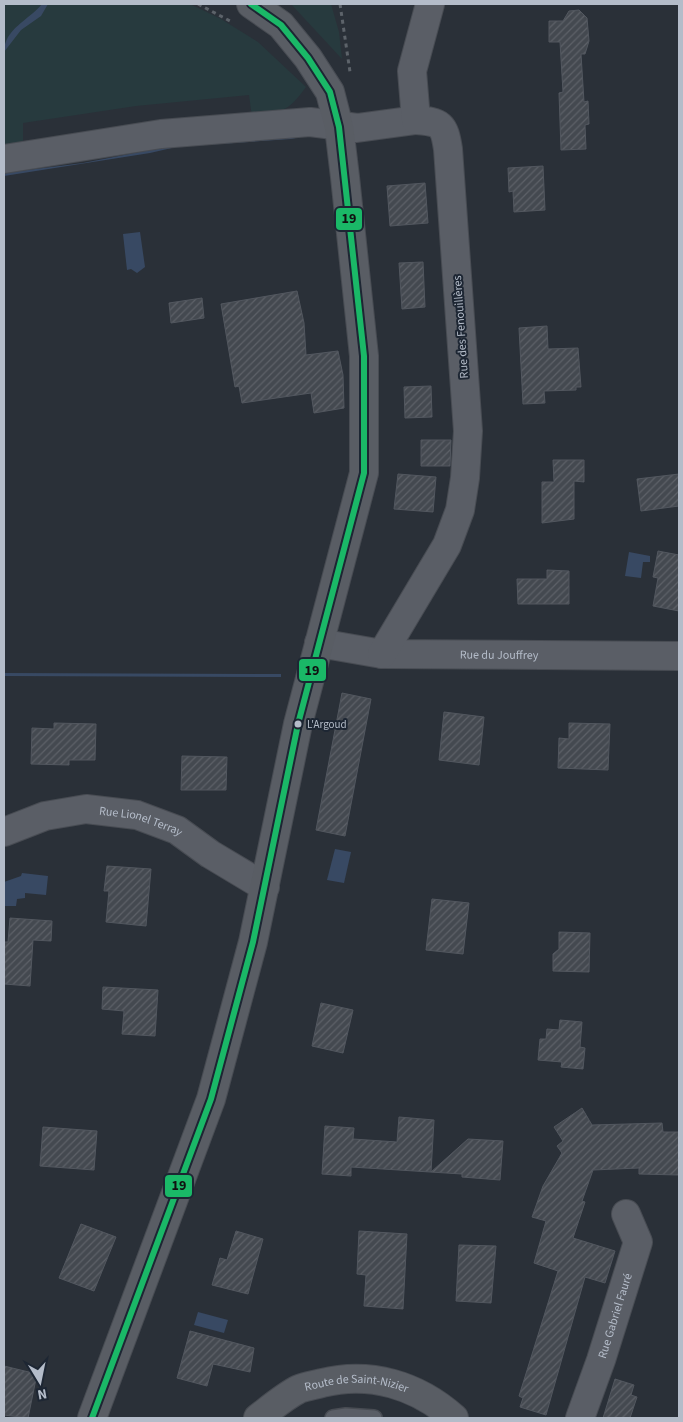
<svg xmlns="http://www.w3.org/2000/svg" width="683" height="1422" viewBox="0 0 683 1422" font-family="'Source Sans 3',sans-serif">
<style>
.grass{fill:#273a3e}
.water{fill:#384963}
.building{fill:url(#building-hatch);stroke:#52575f}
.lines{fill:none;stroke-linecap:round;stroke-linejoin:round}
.service-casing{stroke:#484c53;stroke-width:18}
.minor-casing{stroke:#484c53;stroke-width:30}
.secondary-casing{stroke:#484c53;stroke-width:30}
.path{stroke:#5d636a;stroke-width:3;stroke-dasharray:4 4;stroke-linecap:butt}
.service{stroke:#5a5e66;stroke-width:15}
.minor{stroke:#5a5e66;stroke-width:28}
.secondary{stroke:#595d64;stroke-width:28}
.bus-1-casing{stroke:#1d2633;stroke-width:10}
.bus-1{stroke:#1ab867;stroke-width:6}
.bus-dot{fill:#b4bcc9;stroke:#1d2633;stroke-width:2}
.labels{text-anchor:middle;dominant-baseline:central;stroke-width:4;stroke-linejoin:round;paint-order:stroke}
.bus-label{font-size:11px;fill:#b4bcc9;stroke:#1d2633;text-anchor:start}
.street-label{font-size:12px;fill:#b4bcc9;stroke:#1d2633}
.line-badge{stroke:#1d2633;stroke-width:2}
.pale-badge-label{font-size:14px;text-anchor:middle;font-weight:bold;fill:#111}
</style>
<defs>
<pattern id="building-hatch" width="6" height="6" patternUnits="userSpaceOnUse" patternTransform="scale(1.25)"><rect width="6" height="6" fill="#444950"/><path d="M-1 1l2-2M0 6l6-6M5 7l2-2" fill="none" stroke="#5d6168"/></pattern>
</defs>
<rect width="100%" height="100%" fill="#2a3038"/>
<g class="grass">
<path d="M4 4H190L221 19 258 42 306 87C287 113 282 112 252 117L249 95 136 106 23 123V147L4 150Z"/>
<polygon points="291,4 331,4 339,32 342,59"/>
</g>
<g class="water">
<path d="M42 4H48L41 16 21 30 4 52C4 29 29 20 42 4Z"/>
<polygon points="315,134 291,139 176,147 150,153 4,176 4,173 11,172 83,163 180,144"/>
<polygon points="140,232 145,267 137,273 131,269 127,270 123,234"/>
<polygon points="629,552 650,556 650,562 643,562 641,578 625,576"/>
<polygon points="4,673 281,674 281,677 4,676"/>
<polygon points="335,849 351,852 344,883 327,880"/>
<polygon points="22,873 48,876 46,895 25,893 25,898 17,899 16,906 5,906 4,882 21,876"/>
<polygon points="198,1312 228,1320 224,1333 194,1325"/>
</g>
<g class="building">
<polygon points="579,10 587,18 589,41 585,54 581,54 584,102 588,101 589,124 585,125 586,149 561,150 559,93 563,92 560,42 549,42 549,21 563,21 569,11"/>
<polygon points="543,166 545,210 514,212 513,191 509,192 508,168"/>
<polygon points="425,183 428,223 390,226 387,186"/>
<polygon points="423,262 425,307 402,309 399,263"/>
<polygon points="297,291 304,323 306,355 338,351 343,375 344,408 314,413 311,393 242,403 239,386 235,387 221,304"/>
<polygon points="202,298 204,318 171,323 169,303"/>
<polygon points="547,326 548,349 578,348 581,387 576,387 576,390 544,391 545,403 523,404 519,328"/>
<polygon points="431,386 432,417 405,418 404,387"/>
<polygon points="421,440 451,440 450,466 421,466"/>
<polygon points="553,460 584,460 584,482 574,481 574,519 542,523 542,482 554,482"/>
<polygon points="398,474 436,477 433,512 394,509"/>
<polygon points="679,474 679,506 641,511 637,479"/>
<polygon points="658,551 679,555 679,611 653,606 658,578 653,577"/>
<polygon points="547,570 569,571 569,604 518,604 517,579 547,579"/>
<polygon points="342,693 371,699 345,836 316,830"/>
<polygon points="444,712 484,717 479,765 439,760"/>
<polygon points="54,723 96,724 95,760 69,760 69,765 31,764 32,728 54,729"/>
<polygon points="569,723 610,724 608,770 558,768 559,738 569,739"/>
<polygon points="182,756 227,757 226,790 181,790"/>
<polygon points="107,866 151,869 146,926 106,922 109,891 104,891"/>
<polygon points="432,899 469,903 463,954 426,950"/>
<polygon points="10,918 52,921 51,941 33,940 30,986 4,984 4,942 8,942"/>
<polygon points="559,932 590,933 589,972 553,971 553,954 559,949"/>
<polygon points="103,987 158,990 155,1036 122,1034 124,1011 102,1009"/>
<polygon points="321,1003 353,1010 343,1053 312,1046"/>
<polygon points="560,1020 582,1022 580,1047 585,1048 583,1069 561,1067 562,1062 538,1060 540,1039 546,1039 547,1029 559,1030"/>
<polygon points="582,1108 592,1125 662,1123 663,1132 679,1132 679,1175 639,1174 639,1168 593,1170 582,1201 585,1202 573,1238 615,1251 605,1283 585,1277 546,1415 520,1407 523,1398 519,1396 558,1271 534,1263 546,1221 532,1217 543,1186 562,1153 557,1146 563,1141 554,1127"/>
<polygon points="399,1117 434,1120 431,1172 468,1139 503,1141 500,1180 462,1177 462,1174 351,1167 351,1176 322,1174 325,1126 354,1128 353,1139 397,1142"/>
<polygon points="43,1127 97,1131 94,1170 40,1166"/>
<polygon points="81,1224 116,1237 94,1291 59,1278"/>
<polygon points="236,1231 263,1239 248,1294 212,1285 220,1258 227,1260"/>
<polygon points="359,1231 407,1234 403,1309 364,1306 366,1275 357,1274"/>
<polygon points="459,1245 496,1246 491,1303 456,1301"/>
<polygon points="190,1331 254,1348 250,1372 213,1364 207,1386 177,1378"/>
<polygon points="4,1366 37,1374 28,1418 4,1415"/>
<polygon points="615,1379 634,1385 631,1395 637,1397 630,1418 603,1418"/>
</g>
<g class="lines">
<defs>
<polyline id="service" points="333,1418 346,1416 374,1418"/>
<g id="minor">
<polyline points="4,159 161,134 310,122 357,128 416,120"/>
<path id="s1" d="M319 643 382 654 679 656"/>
<path d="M382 654 447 545 460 510 465 478 468 431 448 149C444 124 441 122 416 120L412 71 430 4"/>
<path id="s2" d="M4 832 45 816 86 809 137 815 177 830 210 854 265 887"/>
<path id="s3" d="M580 1418 601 1360 638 1242 626 1214"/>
</g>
<g id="secondary">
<polyline points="92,1418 211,1099 253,942 298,724 364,473 364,356 345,177 339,127 330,92 308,58 281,25 251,4"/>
<path id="s4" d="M258 1418C271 1408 285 1396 299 1389 306 1386 315 1385 322 1383 370 1371 417 1385 454 1418"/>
</g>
</defs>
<use href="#service" class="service-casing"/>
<use href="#minor" class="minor-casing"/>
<use href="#secondary" class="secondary-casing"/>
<g class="path">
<polyline points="198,4 230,21"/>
<polyline points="340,4 350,72"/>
</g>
<use href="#service" class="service"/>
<use href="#minor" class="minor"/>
<use href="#secondary" class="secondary"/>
<defs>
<polyline id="bus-1" points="92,1418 211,1099 253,942 298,724 364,473 364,356 339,127 330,92 308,58 281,25 251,4"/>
</defs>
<use href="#bus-1" class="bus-1-casing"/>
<use href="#bus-1" class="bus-1"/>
</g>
<circle class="bus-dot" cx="298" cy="724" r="4.5"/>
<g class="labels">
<g class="bus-label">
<text x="307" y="724">L'Argoud</text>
</g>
<g class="street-label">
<text transform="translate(461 327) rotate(-94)">Rue des Fenouillères</text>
<text stroke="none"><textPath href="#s1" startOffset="181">Rue du Jouffrey</textPath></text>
<text stroke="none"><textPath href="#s2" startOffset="142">Rue Lionel Terray</textPath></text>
<text stroke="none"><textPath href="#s3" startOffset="108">Rue Gabriel Fauré</textPath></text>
<text stroke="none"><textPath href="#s4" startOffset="109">Route de Saint-Nizier</textPath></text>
</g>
</g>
<g class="line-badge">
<rect x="335" y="207" width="28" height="24" rx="5" fill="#1ab867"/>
<rect x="298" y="658" width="29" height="24" rx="5" fill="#1ab867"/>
<rect x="164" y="1174" width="29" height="24" rx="5" fill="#1ab867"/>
</g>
<g class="pale-badge-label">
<text x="349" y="223">19</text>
<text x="312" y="675">19</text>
<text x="179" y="1190">19</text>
</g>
<rect width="683" height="1422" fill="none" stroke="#b4bcc9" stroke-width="10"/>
<g transform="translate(40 1382) rotate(170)" stroke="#1d2633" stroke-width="4" paint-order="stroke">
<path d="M0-4L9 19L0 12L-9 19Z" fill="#b4bcc9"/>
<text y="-8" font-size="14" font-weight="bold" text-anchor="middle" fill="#b4bcc9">N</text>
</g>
</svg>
